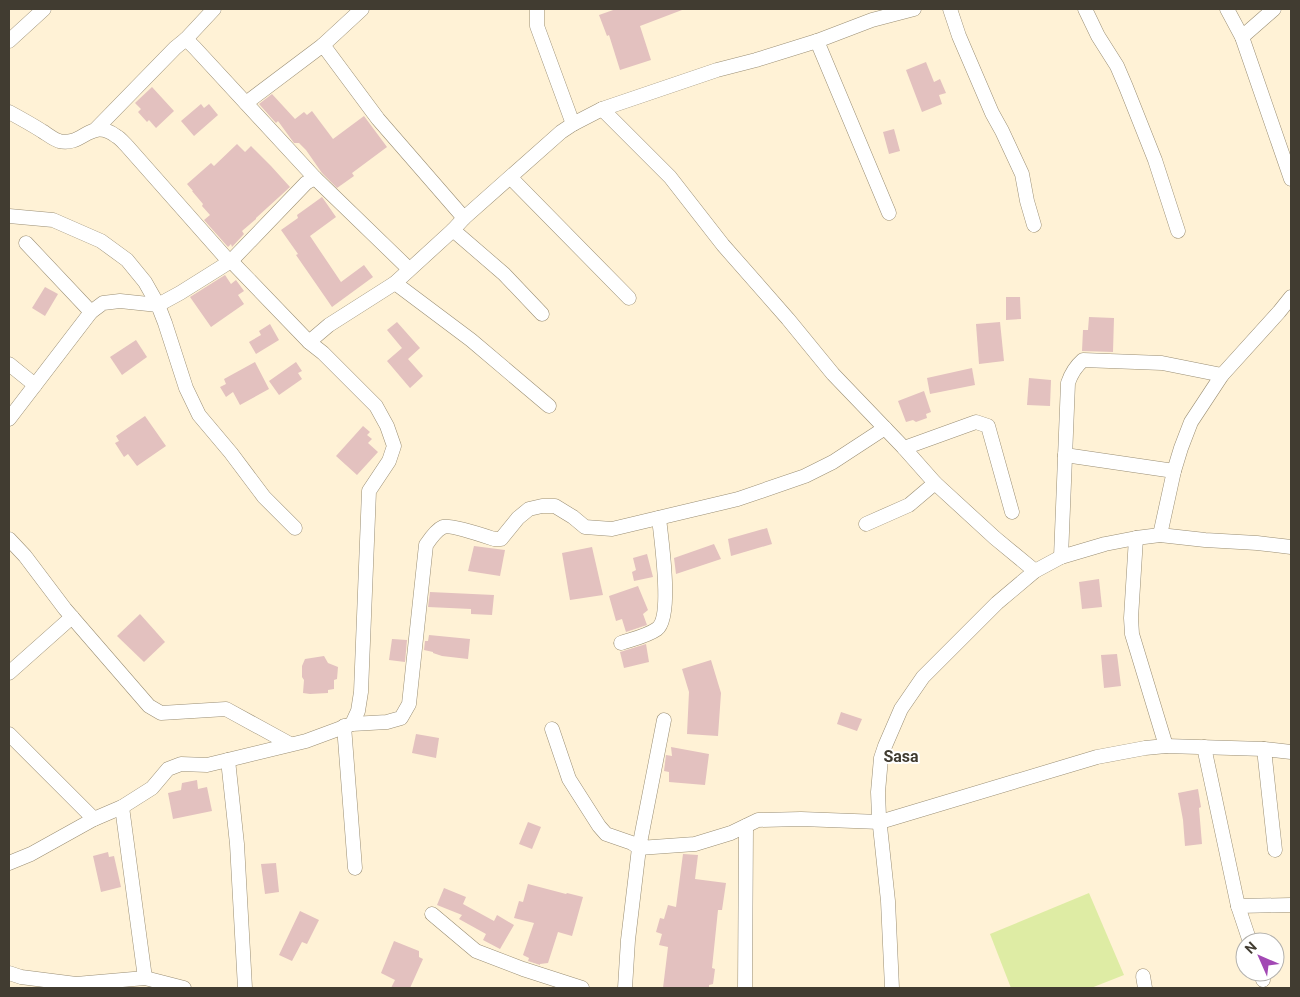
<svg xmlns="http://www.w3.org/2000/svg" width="1300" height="997" viewBox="0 0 1300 997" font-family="Roboto,sans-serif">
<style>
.green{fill:#deeca4}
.building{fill:#e3c1bf}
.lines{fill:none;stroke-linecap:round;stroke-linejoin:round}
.minor-casing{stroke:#9a8e74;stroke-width:15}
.minor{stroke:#fff;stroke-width:14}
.labels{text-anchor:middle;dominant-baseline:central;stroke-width:4;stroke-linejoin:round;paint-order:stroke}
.quarter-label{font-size:16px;font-weight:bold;fill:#413c31;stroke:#fff}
</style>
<rect width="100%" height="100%" fill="#fff2d6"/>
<polygon class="green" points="1089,893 1124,975 1091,988 1011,988 990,934"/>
<g class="building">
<polygon points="616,9 682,9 682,10 640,26 651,60 620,70 609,35 607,36 599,15"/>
<polygon points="926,62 934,82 940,79 946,93 939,95 942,104 922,112 906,70"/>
<polygon points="152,87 174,111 156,128 149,120 147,122 138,112 141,109 135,103"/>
<polygon points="272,94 295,119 304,112 307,115 312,111 333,139 364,116 387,147 352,173 354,176 337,188 322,173 306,150 299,143 294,143 278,121 276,123 259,104"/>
<polygon points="201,104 204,108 209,104 218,115 194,136 181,121"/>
<polygon points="894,129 900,151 889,154 883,132"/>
<polygon points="237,144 245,152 251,146 271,166 290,187 256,218 256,219 242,231 244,234 232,247 231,244 228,247 204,220 210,215 202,206 203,204 192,191 193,191 187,184 211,163 214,166"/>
<polygon points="322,197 336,217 310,236 341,282 364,265 373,277 332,307 296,255 298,254 281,230 298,218 297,215"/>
<polygon points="225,275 231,284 236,280 244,291 238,295 244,304 211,327 190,297"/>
<polygon points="45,287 58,294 45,316 32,308"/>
<polygon points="1006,297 1020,297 1021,319 1006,320"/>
<polygon points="1089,317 1114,318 1113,352 1082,351 1083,330 1088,330"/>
<polygon points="397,322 420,348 408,359 423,376 410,388 387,361 402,348 387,330"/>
<polygon points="1000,322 1004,361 979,364 976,324"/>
<polygon points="270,324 279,340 256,354 249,342 261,335 259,331"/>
<polygon points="136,340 147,357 122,375 110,357"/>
<polygon points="255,362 269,389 240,405 233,392 226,397 220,387 226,384 224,379"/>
<polygon points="296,362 302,371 298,373 302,379 279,395 269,381"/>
<polygon points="972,368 975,385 930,394 927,378"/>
<polygon points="1029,378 1051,380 1050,406 1027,405"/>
<polygon points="924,391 931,412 926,414 927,418 916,422 913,420 906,422 898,401"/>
<polygon points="145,416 166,446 137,466 128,454 124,457 115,443 119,441 116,436"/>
<polygon points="363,426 370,432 367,435 372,439 368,443 378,452 357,475 336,456"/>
<polygon points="767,528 772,544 731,556 728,539"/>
<polygon points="714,544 721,559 676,574 674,558"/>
<polygon points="474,546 505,550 500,576 468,571"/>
<polygon points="592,547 603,595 570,600 562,553"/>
<polygon points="647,554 653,577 634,581 632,572 636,570 633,558"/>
<polygon points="1099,579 1102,607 1082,609 1079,582"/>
<polygon points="638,586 648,610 643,614 647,625 626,632 622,619 616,621 609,596"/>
<polygon points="430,592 494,595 492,615 471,614 471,609 428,607"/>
<polygon points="140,614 165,642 144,662 117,636"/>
<polygon points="429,635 470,639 468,659 442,656 433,653 433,652 424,650 425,641 428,641"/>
<polygon points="392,639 407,640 405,662 389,660"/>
<polygon points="646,644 649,662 624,668 620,652"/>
<polygon points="1117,654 1121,686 1104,688 1101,655"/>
<polygon points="324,656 328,663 338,667 337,679 334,680 334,689 328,690 328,693 310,694 303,693 304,680 302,677 302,666 305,659"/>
<polygon points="711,660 721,693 718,736 687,734 689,692 682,669"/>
<polygon points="841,712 862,719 857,731 837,724"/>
<polygon points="416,734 439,738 436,758 412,753"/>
<polygon points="671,747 709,754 705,785 669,782 669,772 664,771 666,755 672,756"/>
<polygon points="197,780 198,789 207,787 212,811 173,819 168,793 181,790 182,783"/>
<polygon points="1198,789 1201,807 1199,808 1202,844 1185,846 1183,820 1178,793"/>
<polygon points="528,822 541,827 532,849 519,844"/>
<polygon points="108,852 109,857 114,856 121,887 101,892 93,856"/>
<polygon points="683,854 698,855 695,879 726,883 722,910 718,910 712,968 715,969 713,984 709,985 709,988 663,988 668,947 659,945 662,934 656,932 660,918 664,919 668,905 676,907"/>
<polygon points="276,863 279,892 265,894 261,864"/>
<polygon points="528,884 566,894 567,893 583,897 572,936 558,932 548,963 540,964 540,965 528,961 529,958 523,955 534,923 514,918 519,901 523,902"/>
<polygon points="444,888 466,897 463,904 494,921 497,915 514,925 500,949 483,940 486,934 459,919 462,915 437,905"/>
<polygon points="300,911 319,920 307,944 302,942 292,961 279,955"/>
<polygon points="394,941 419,951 419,957 423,959 410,988 391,988 395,980 381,973"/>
</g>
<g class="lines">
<defs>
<g id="minor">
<polyline points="537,9 537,26 573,124"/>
<polyline points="950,9 959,36 992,113 1002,131 1022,174 1027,201 1034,225"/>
<polyline points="1085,9 1098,36 1117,66 1126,87 1155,160 1178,231"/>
<polyline points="1227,9 1242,37 1291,179"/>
<polyline points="1242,37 1274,9"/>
<polyline points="186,39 195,48 315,178 409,269"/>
<polyline points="9,41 44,9"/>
<polyline points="817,41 889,213"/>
<polyline points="323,45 362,9"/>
<polyline points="246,103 323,45 378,119 464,218"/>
<polyline points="602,109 670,177 723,245 788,319 833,374 904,448 935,483 995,538 1035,571"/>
<path d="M9 112C20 118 31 124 42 131 47 134 53 139 59 141 83 147 90 117 116 136 120 138 124 143 127 146L226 258 231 261 309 342"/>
<polyline points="96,129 175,48 186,39 214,9"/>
<polyline points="511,178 629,298"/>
<polyline points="9,216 53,220 101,241 127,260 145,282 158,305 165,323 186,388 199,415 231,453 264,497 295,528"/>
<polyline points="453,230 504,274 542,314"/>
<polyline points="26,243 91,312"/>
<polyline points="395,283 471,340 549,406"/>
<polyline points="9,364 35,385"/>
<polyline points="9,419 91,312 103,303 120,301 158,305 180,293 231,261 306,183 315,178"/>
<polyline points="904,448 976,422 988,426 1012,512"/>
<polyline points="1065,455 1174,471"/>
<polyline points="866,524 909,505 935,483"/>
<polyline points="1160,535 1174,471 1181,448 1191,422 1222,375 1279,312 1291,297"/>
<polyline points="1136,538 1131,618 1132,634 1166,746"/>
<polyline points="9,539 25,556 65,609 149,706 161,713 226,709 290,744"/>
<path d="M1061 557 1068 383C1071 374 1075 367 1083 360L1162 363 1222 375"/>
<path d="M621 643C633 639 647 636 657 629 673 617 661 538 659 518"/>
<polyline points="9,673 72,617"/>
<polyline points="664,720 639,848 695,844 731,833 758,820 801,819 880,822 1097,757 1145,748 1166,746 1264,749 1291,752"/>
<polyline points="352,724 358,711 361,692 369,491 389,461 394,446 387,426 376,406 323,353 309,342 329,325 395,283 453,230 464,218 561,132 573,124 602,109 717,70 756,60 817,41 872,20 914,9"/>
<polyline points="344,726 355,868"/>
<polyline points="552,729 569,779 599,826 606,834 632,843 639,848 628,940 625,988"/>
<polyline points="9,734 94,819"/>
<polyline points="1204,747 1238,906 1291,905"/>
<polyline points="1264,749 1275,850"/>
<polyline points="228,760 237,844 245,988"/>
<polyline points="122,807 145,978"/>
<path d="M9 863 31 854 94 819 122 807 152 788 168 769 181 764 207 765 306 741 352 724 387 722 401 718 409 704 426 545C430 539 436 530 443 527 450 524 485 536 494 539H501L518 518 529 509 542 506H555L573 517 585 527 612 529 738 499 805 476 833 462 885 428"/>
<polyline points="1238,906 1250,942"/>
<polyline points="432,914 476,951 523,969 582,988"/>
<polyline points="1261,972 1263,980"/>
<polyline points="9,973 21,977 76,984 145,978 184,988"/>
<polyline points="1143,976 1145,988"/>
<polyline points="745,988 746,826"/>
<polyline points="892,988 888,901 879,817 878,792 881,758 885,746 901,709 923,677 997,603 1035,571 1061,557 1105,544 1136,538 1160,535 1205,540 1257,543 1291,547"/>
</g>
</defs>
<use href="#minor" class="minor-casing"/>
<use href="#minor" class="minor"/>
</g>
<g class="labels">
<g class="quarter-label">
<text x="901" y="756">Sasa</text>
</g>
</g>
<rect width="1300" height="997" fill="none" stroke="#413c31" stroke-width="20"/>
<g transform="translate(1260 957) rotate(315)"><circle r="24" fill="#ffffff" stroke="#b3b1ad"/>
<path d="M0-4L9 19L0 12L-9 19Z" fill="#a248b4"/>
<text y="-8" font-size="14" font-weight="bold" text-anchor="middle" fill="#413c31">N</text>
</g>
</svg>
